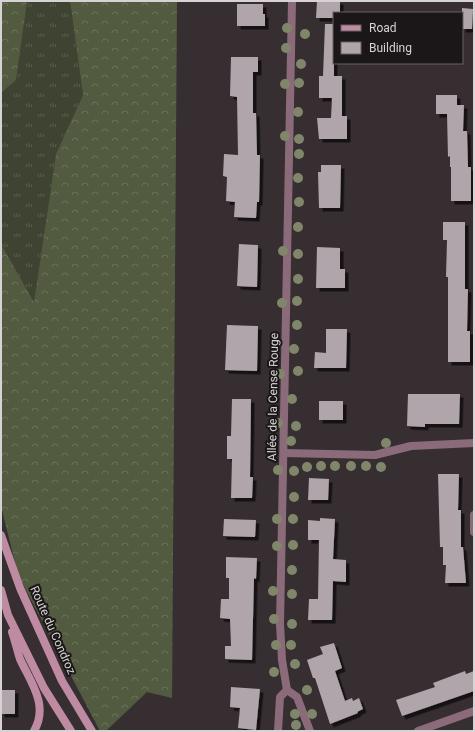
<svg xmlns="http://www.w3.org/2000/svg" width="475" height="732" viewBox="0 0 475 732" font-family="Roboto,sans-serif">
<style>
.grass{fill:url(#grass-tufts)}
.forest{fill:url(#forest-crowns)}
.building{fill:#b0a5aa;filter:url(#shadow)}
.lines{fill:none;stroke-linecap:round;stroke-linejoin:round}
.minor{stroke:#8b6b7a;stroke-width:8}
.secondary{stroke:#bf8ba3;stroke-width:8}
.tree{fill:#80866a}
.labels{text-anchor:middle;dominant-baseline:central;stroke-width:4;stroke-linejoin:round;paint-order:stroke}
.street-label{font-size:12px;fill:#d7d2d4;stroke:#1b1719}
</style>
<defs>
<pattern id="grass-tufts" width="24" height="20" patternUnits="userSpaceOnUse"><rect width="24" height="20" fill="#3e4431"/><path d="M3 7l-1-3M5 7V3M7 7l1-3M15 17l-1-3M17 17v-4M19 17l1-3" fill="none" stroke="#595e4e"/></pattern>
<pattern id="forest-crowns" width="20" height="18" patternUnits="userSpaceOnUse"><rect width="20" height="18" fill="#525b3f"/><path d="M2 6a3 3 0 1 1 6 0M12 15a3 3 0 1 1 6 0" fill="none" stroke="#6a725a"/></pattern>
<filter id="shadow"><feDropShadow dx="3.5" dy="3.5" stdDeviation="0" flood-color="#0009"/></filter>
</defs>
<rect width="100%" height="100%" fill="#362e31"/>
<polygon class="grass" points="27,1 70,1 83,95 56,154 34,302 1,244 1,93 16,80"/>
<g class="forest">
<polygon points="1,1 27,2 16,80 1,93"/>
<polygon points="70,1 177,1 172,698 147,692 106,731 100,731 18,575 1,506 1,244 34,302 56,154 83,95"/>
</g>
<g class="building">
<polygon points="317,1 340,1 340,13 334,13 334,18 316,18"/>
<polygon points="237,4 263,4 263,14 265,14 265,26 237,26"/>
<polygon points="462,8 473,9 472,29 462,29"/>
<polygon points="325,24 334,24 334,76 342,76 342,116 347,116 347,139 319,139 317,118 331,118 332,98 319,98 319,76 323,76"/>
<polygon points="231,57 258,57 258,72 253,72 253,113 256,113 257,155 260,155 259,202 257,202 256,218 234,217 235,202 226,201 227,177 223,176 224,154 238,155 237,97 230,96"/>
<polygon points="436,95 457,95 457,105 464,105 463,131 467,131 468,167 471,167 471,201 451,201 451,167 450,167 450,156 448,157 447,114 436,114"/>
<polygon points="321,165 341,165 340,208 319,208 318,172 321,172"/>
<polygon points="443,222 465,222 465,289 468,289 467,331 470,331 470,362 448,362 448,277 446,277 447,240 443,240"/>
<polygon points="239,244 258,245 257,287 237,286"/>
<polygon points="317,247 340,248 340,269 345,269 345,288 316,288"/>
<polygon points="227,325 258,326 257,371 225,370"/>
<polygon points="326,329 347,329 346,368 314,368 315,352 326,353"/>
<polygon points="408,394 460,394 459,424 425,424 425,427 407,426"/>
<polygon points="232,399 251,399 250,477 253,477 252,498 231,498 232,459 227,459 227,436 231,436"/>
<rect x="319" y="401" width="24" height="19"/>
<polygon points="438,474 459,474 458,510 461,510 461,547 463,547 466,583 445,583 446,565 443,565 443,547 440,547"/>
<polygon points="309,478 329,479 328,500 308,500"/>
<polygon points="320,518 335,519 333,559 346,560 346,582 333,581 332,620 308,620 309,599 318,599 319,540 308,540 308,520 320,521"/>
<polygon points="224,519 256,520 255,537 223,536"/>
<polygon points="226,557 257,558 256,579 254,578 252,660 225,659 225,646 231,646 230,619 220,618 221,599 229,599 229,578 226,578"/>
<polygon points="334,643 342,668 335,671 345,701 352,698 353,701 359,698 363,709 357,712 358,713 330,724 315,678 313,678 307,660 323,654 320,647"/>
<polygon points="465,671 466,674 474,671 474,691 402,716 396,700 435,687 433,683"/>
<polygon points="231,687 260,689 256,730 238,728 240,708 230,707"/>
<rect x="1" y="690" width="14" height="24"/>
</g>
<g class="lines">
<g class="minor">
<polyline points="284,453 375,455 411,446 474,443"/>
<polyline points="474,515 474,532"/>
<polyline points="287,690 282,660 280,624 292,1"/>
<polyline points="287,690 297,697 310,731"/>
<polyline points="278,731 280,697 287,690"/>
<polyline points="418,731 474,711"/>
</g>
<g class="secondary">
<polyline points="1,535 20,588 62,681 92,731"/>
<polyline points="1,590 8,615 44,688 71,731"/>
<path d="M12 632C15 640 17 650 20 659 31 683 49 705 34 731"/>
</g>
</g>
<g class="tree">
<circle cx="287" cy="28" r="5"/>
<circle cx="305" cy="34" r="5"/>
<circle cx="286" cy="48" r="5"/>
<circle cx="301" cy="64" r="5"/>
<circle cx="299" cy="83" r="5"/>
<circle cx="285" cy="84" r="5"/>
<circle cx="298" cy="112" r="5"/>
<circle cx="285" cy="136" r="5"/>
<circle cx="299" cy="139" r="5"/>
<circle cx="299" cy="154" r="5"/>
<circle cx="298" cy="178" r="5"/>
<circle cx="299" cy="202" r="5"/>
<circle cx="298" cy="227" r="5"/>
<circle cx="283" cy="251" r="5"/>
<circle cx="298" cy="254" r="5"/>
<circle cx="298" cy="279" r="5"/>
<circle cx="297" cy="301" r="5"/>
<circle cx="282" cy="303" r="5"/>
<circle cx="297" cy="325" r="5"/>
<circle cx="294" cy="349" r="5"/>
<circle cx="298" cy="371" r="5"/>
<circle cx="280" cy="374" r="5"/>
<circle cx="292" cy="399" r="5"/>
<circle cx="278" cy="423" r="5"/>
<circle cx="296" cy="426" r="5"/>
<circle cx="291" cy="441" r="5"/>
<circle cx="386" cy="443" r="5"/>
<circle cx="321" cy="466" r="5"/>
<circle cx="335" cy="466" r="5"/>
<circle cx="351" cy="466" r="5"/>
<circle cx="366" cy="466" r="5"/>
<circle cx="307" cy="467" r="5"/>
<circle cx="381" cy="467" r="5"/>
<circle cx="278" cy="470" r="5"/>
<circle cx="294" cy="471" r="5"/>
<circle cx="294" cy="497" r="5"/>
<circle cx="277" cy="519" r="5"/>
<circle cx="293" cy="519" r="5"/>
<circle cx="293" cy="545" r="5"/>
<circle cx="277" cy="546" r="5"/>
<circle cx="292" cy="570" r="5"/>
<circle cx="273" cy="591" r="5"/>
<circle cx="292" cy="594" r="5"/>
<circle cx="274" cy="619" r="5"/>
<circle cx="292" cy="624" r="5"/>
<circle cx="276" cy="645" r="5"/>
<circle cx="291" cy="645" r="5"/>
<circle cx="295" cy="664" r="5"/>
<circle cx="274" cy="672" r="5"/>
<circle cx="307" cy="690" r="5"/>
<circle cx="295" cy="714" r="5"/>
<circle cx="312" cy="714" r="5"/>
<circle cx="296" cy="725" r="5"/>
</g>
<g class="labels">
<g class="street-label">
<text transform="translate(273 397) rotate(-89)">Allée de la Cense Rouge</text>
<text transform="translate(53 630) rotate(66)">Route du Condroz</text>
</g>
</g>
<rect width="475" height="732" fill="none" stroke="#d7d2d4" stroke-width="4"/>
<rect x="333" y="12" width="130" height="52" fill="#1b1719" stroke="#666264"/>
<rect x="341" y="25" width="20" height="6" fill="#bf8ba3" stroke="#666264"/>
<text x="369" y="32" font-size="12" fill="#d7d2d4">Road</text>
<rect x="341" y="42" width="20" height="12" fill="#b0a5aa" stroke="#666264"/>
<text x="369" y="52" font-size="12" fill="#d7d2d4">Building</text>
</svg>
